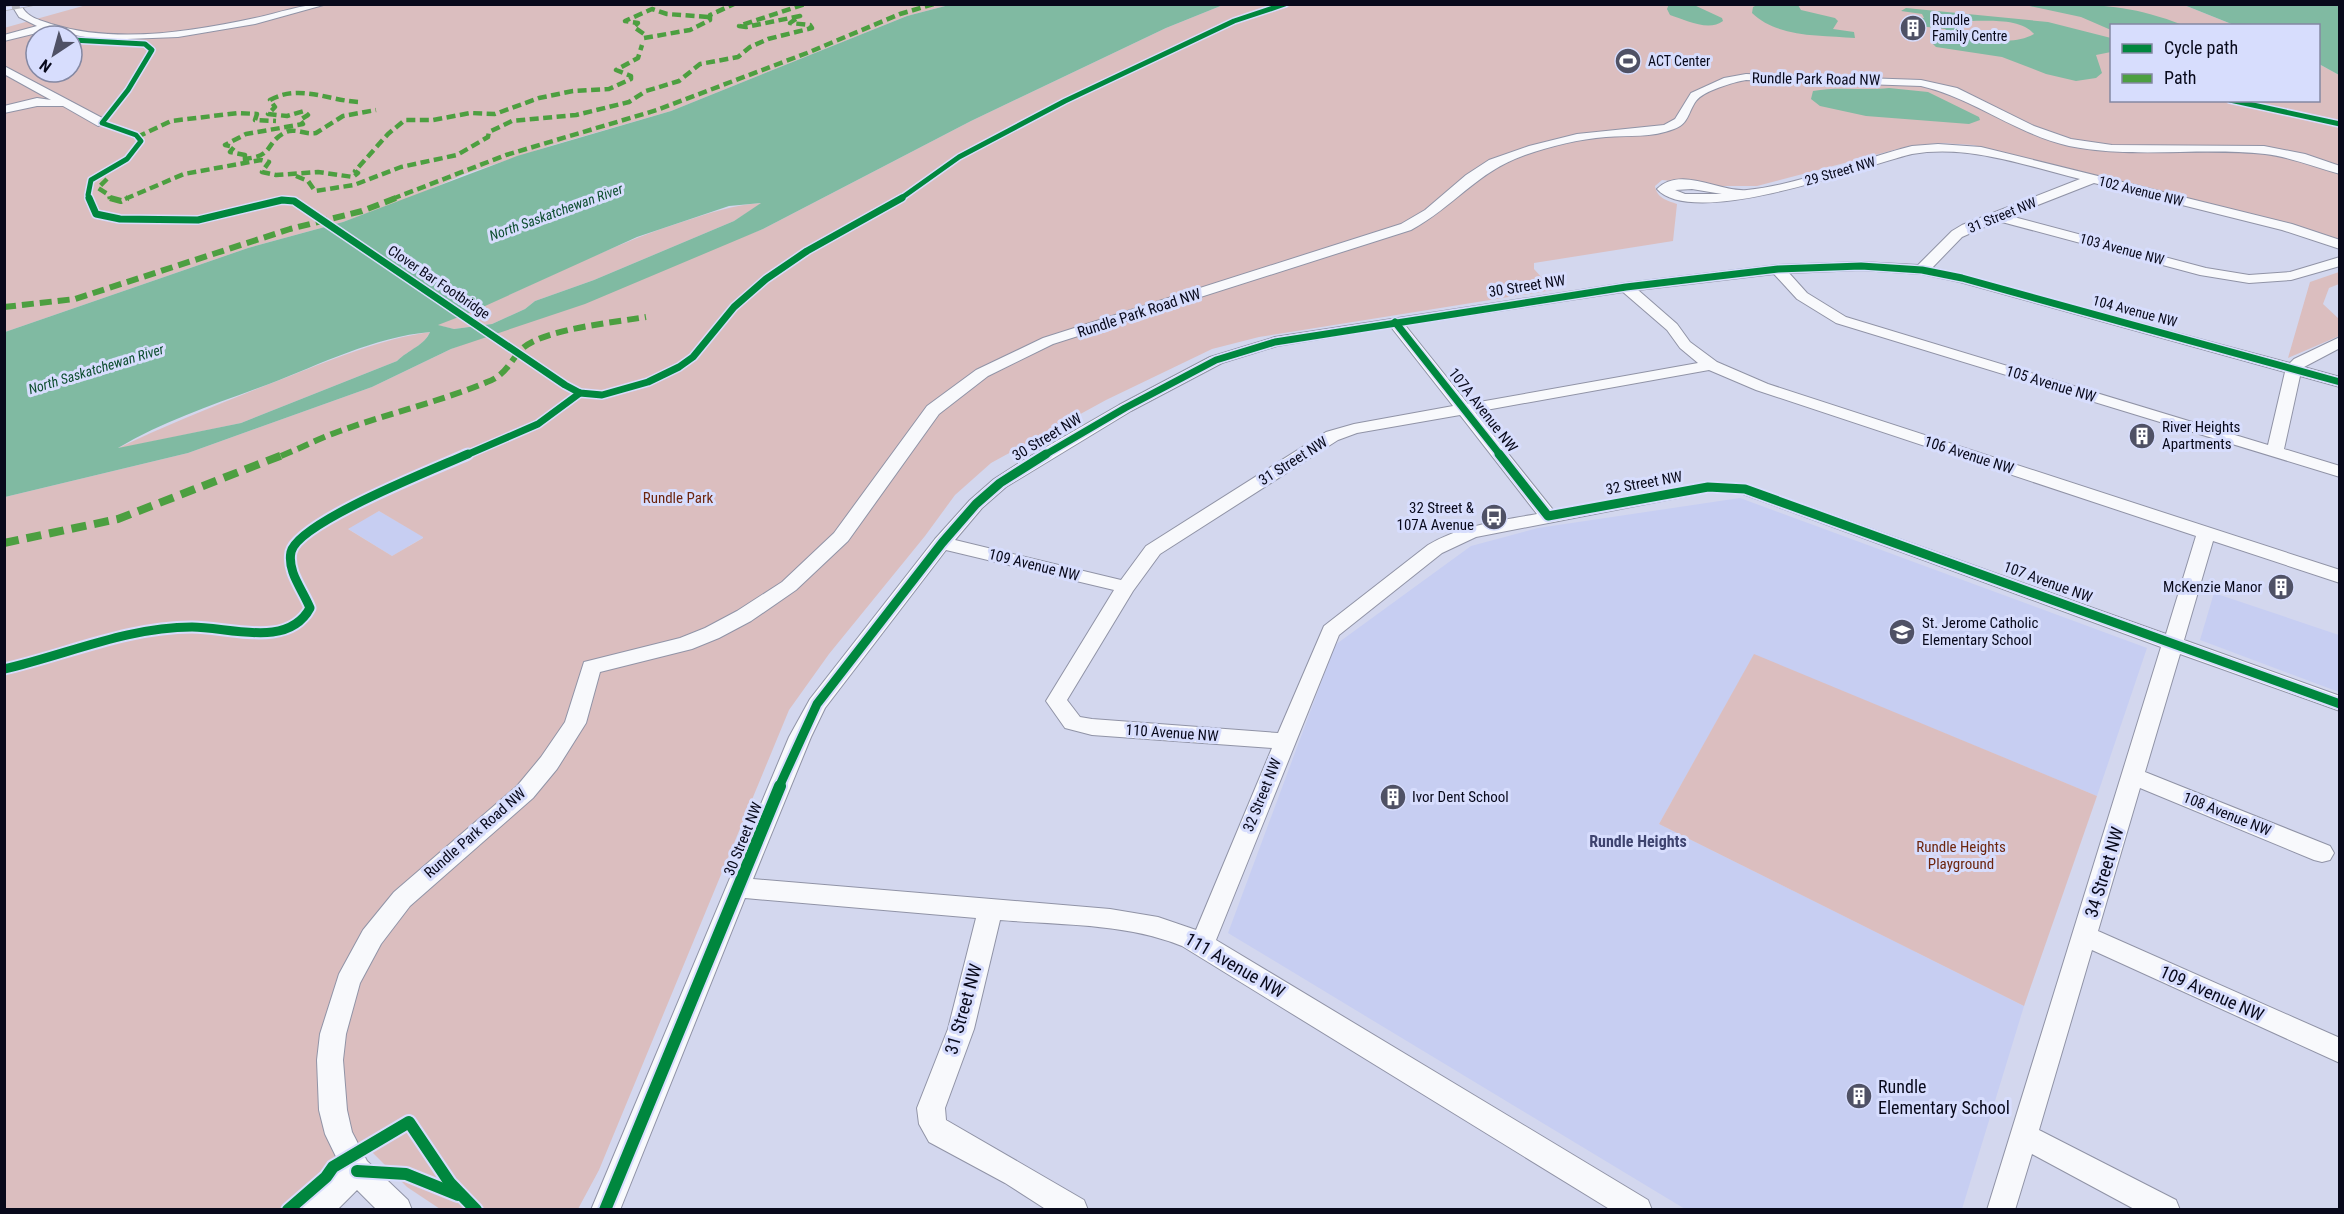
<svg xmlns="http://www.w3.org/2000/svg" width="2344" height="1214" viewBox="0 0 2344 1214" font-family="'Roboto Condensed',sans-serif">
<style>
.built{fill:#c7cef2}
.green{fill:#dbbebf;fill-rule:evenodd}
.water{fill:#80baa2;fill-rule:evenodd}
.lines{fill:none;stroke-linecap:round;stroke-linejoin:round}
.minor-casing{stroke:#9093a6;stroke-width:2}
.minor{fill:#f8f9fc;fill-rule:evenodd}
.rail-casing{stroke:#b6b7bd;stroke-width:4.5}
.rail{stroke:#d7ddfd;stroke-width:3;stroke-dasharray:8;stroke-linecap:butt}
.quiet-far2{stroke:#4c9f40;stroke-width:4.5;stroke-dasharray:9 4.5;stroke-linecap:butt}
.quiet-far1{stroke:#4c9f40;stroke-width:6;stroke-dasharray:12 6;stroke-linecap:butt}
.quiet{stroke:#4c9f40;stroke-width:8;stroke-dasharray:15 8;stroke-linecap:butt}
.cycleway-far3-casing{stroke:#d7ddfd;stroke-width:8}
.cycleway-far2-casing{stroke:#d7ddfd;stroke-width:10}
.cycleway-far1-casing{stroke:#d7ddfd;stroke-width:13}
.cycleway-casing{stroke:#d7ddfd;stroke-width:16}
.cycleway-far3{stroke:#00873e;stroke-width:5}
.cycleway-far2{stroke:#00873e;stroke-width:7}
.cycleway-far1{stroke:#00873e;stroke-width:9}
.cycleway{stroke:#00873e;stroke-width:12}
.labels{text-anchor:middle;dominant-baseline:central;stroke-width:6;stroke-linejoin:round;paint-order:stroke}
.far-poi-label{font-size:14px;fill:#08091b;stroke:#d7ddfd;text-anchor:start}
.far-street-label{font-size:14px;fill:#08091b;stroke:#d7ddfd}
.far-water-label{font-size:14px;font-style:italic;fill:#0e4e30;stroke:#d7ddfd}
.street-label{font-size:15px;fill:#08091b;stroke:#d7ddfd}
.poi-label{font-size:15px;fill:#08091b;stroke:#d7ddfd;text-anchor:start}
.park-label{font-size:15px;fill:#6d250d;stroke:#d7ddfd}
.neighbourhood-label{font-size:16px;font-weight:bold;fill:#3e436f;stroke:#d7ddfd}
.near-street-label{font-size:18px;fill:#08091b;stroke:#d7ddfd}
.near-poi-label{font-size:18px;fill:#08091b;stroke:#d7ddfd;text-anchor:start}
</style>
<rect width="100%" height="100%" fill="#d3d7ee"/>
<g class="built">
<polygon points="1740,498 2147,648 2097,796 1754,655 1659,824 2024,1006 1962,1209 1685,1209 1228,933 1335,645 1471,546 1538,528"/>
<polygon points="379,511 424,537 392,556 347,528"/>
<polygon points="2214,593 2339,635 2339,692 2200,640"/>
</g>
<g class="green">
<path d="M90 4 949 5 907 16 671 111 553 145 465 174 417 195 343 222 248 248 5 332 4 28ZM36 36H72V72H36Z"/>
<path d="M1223 5H2184L2234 25 2112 26V100H2318L2319 64 2339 75V242L2095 176 1973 145 1940 143 1909 146 1757 186H1720L1662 180 1655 186C1657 198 1666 200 1677 204L1673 241 1534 263V269L1553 290 1259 337 1212 349 1106 400 991 463 955 495 925 536 829 654 789 710 599 1170 578 1209H440L407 1187 362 1142 334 1160 280 1209H5V497L188 453 372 387 451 349 763 229 971 121 1166 28ZM379 511 423 537V538L392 556 348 529Z"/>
<path d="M762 203 734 221 594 280 535 301 525 309 492 324 454 329 436 325C520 294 597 249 682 222 710 213 732 205 762 203Z"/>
<polygon points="2339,272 2339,284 2329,288 2323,304 2339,319 2339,336 2288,358 2310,282"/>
<path d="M430 332C424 346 408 350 397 361L241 423 116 449C173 422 231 399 290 376 336 358 381 339 430 332Z"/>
<polygon points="1754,654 2097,796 2024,1006 1659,824"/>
</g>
<g class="water">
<path d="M1669 4 1694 5 1722 18 1723 21C1709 32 1685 20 1670 15L1667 9Z"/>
<path d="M949 5H1223L1166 28 971 121 763 229 585 304 451 349 372 387 188 453 5 497V332L248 248 343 222 517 156 671 111 907 16ZM761 203 734 221 594 280 535 301 525 309 492 324 454 329 438 325 474 311 637 237 729 206ZM430 332C425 345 408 350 397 361L241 423 118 448C165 420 219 403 269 384 321 364 374 337 430 332Z"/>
<path d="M1757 5H1798L1801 10 1835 18 1838 21 1833 29 1854 32 1855 38C1821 35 1778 38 1752 13L1753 7Z"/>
<path d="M2025 5C2087 4 2124 2 2183 25L2112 26 2111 30 2081 17Z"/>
<polygon points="2184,5 2339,5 2339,75 2319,64 2318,26 2234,25"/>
<path d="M1906 8 2048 22 2111 38V52L2096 55 2102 73 2096 78 2076 81 2046 74 2002 57 1936 47 1931 42 1958 41 1945 29 1919 26 1914 17 1924 18 1922 14 1901 11ZM1968 21C1987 21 2021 18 2034 34 2012 46 1987 40 1964 30L1963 25Z"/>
<path d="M1889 88 1928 92 1979 117 1980 120 1969 124 1866 116 1820 106 1811 99 1813 91C1838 86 1864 91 1889 88Z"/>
</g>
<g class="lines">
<defs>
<g id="minor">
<path d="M11 4H21C25 17 40 20 51 24 115 44 190 32 255 18 279 13 302 4 327 4L255 24 178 37 101 40 49 30 4 41V35L37 26 19 17Z"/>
<polygon points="4,66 106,120 108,123 98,126 63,106 37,106 4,113 4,106 37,98 51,100 4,74"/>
<path d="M1746 74 1921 80 1957 88 2034 126 2071 139 2112 145 2264 146 2305 154 2340 166V174C2314 167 2291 157 2265 154 2199 147 2134 159 2069 146 2016 134 1973 98 1921 86L1746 80C1734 82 1703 91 1696 101 1688 112 1689 124 1674 129 1652 138 1629 135 1606 137 1579 139 1551 146 1525 155 1476 172 1454 207 1411 230L1053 344 988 376 939 414 848 541 796 590 751 621 719 638 692 649 600 672 586 723 557 769 533 798 410 906 381 944 360 983 346 1034 343 1060 347 1110 352 1132 367 1161 408 1200 412 1210H377L357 1190 337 1210H302L306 1200 341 1167 325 1134 319 1110 317 1060 320 1034 339 974 363 930 394 892 517 786 541 757 565 722 584 662 680 638 705 628 737 611 782 582 834 533 927 406 976 370 1043 338 1401 224 1425 210 1466 175 1489 160 1529 146 1577 134 1664 125 1675 119 1691 93 1724 78Z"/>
<path d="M1938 144 1981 147 2292 224 2340 240V249L2282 230 2094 183 2010 216 2206 268 2249 275 2290 272 2340 257V266L2291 280 2249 283 2200 275 1998 221 1962 237 1932 268 2290 363 2294 359 2340 337V348L2304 367 2340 377V387L2300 376 2284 449 2340 466V477L1836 323 1797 299 1774 274 1638 290 1677 324 1690 342 1717 362 1768 384 2340 570V583L2213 541 2184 640 2340 696V711L2180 654 2145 772 2330 846 2334 853 2330 860 2322 862 2314 860 2140 788 2098 931 2340 1038V1063L2092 950 2039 1130 2176 1200 2180 1210H2136L2032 1154 2015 1210H1987L2161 647 1743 494 1708 492 1476 537 1442 553 1339 635 1216 940 1648 1200 1652 1210H1611L1182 946C1126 923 1060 925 1000 920L974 1029 945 1108 946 1120 1084 1200 1088 1210H1047L1005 1183 929 1142 919 1124 917 1108 948 1029 976 918 745 898 620 1210H591L789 737 810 699 935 539 970 500 994 479 1022 461 1119 405 1210 357 1275 337 1626 283 1778 265 1861 262 1918 265 1952 231 1962 225 2080 179C2026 166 1969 144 1912 154 1863 166 1694 230 1657 189 1680 165 1721 193 1747 190 1799 185 1860 159 1912 146ZM1692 189 1722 194H1685L1675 190ZM1861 270 1922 274 1960 282 2285 372 2268 445 1846 317 1807 293 1789 273ZM1623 292 1667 330 1680 348 1698 363 1468 404 1405 325ZM1391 327 1453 406 1354 424 1326 432 1146 546 1121 580 955 540 982 508 1006 487 1131 411 1222 363 1277 346ZM1709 370 1756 390 2196 536 2166 634 1745 484 1708 482 1554 511 1475 412ZM1460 415 1537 514C1499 521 1462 525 1428 545L1324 626 1278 733 1092 719 1080 717 1067 700 1133 591 1160 554 1338 440 1357 433ZM946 550 1114 590 1046 701 1065 728 1092 735 1272 748 1196 930 1158 917 1110 909 753 879 811 737 825 708Z"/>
</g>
</defs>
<use href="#minor" class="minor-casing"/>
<use href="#minor" class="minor"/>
<defs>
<polyline id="rail" points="4,9 32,4"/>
</defs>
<use href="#rail" class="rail-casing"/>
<use href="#rail" class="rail"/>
<g class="quiet-far2">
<polyline points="708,17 667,14 652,9 625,21 638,23 634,27 644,34 644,38 690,30 710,20 710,15 734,4"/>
<path d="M358 102C327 100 299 84 270 100L275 107 268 114 287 116 304 111 308 115 300 120 303 124 246 134 225 145 234 147 230 152 245 155 242 159C275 157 264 144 284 133 294 127 305 135 316 133L343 116 376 110"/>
<polyline points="137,137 171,121 238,113 257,114 255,120 276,121"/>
<polyline points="296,176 308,181 315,191 354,185 401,167 457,155 488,137 489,132 512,121 576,115 629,102 646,91 679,81 700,64 738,57 750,47 768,39 812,28 810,25 790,23 800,16 746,27 739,26 805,4"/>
<polyline points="107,179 98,188 109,195 110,199"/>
<polyline points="125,199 184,174 261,160 269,162 262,172 276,175 318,172 353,177 358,173 355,171 388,134 405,120 433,120 470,113 495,114 539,98 573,91 609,89 631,79 631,76 616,70 638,58 642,45"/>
<polyline points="392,199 506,155 657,110 807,53 900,14 934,4"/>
</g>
<g class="quiet-far1">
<polyline points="110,198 121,201 128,198"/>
<polyline points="4,307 75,299 290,229 362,211 396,198"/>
<path d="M281 456C301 448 320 438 340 431 389 413 439 402 487 382 507 375 510 360 523 348 544 329 617 322 646 317"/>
</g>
<polyline class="quiet" points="4,543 118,519 285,454"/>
<defs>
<g id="cycleway-far3">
<polyline points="72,40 145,44 152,50 128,90 102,123 136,135 141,141 127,159 91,180 88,195 90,199"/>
<polyline points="2230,100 2340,124"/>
<polyline points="900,199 959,157 1065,101 1234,21 1285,4"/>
</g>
<g id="cycleway-far2">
<polyline points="89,198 96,214 120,219 198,220 282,200 294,201 565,385 580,393 602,395 648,382 679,367 693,357 734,307 766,279 807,251 902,198"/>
<polyline points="1395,322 1501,456"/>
<polyline points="464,456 538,424 580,393"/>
<polyline points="1043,456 1125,408 1216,360 1275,342 1626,287 1778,269 1861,266 1922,270 1962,278 2340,382"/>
</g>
<g id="cycleway-far1">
<polyline points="1499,454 1548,516 1708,487 1745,489 2340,704"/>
<path d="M4 669C66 655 127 627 192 627 229 627 288 649 310 608 303 590 287 572 291 552 298 522 437 468 468 454"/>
<polyline points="779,787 817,704 942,543 976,504 1000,483 1046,454"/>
</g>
<g id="cycleway">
<polyline points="357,1171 406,1174 458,1195"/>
<polyline points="288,1210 326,1177 333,1167 409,1122 450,1183 476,1210"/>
<polyline points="605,1210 780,786"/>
</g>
</defs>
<use href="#cycleway-far3" class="cycleway-far3-casing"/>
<use href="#cycleway-far2" class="cycleway-far2-casing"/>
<use href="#cycleway-far1" class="cycleway-far1-casing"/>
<use href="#cycleway" class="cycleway-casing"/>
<use href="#cycleway-far3" class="cycleway-far3"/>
<use href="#cycleway-far2" class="cycleway-far2"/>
<use href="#cycleway-far1" class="cycleway-far1"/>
<use href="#cycleway" class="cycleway"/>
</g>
<defs>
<symbol id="building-disc" viewBox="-11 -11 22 22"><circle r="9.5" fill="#4f5165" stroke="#d7ddfd"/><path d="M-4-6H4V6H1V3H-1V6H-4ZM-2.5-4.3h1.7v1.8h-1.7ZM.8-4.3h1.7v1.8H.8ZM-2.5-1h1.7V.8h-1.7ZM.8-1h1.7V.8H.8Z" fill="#fff"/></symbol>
<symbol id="stadium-disc" viewBox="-11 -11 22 22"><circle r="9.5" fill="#4f5165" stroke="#d7ddfd"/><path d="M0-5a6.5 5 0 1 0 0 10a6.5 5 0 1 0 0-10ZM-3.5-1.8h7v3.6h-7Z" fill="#fff"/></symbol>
<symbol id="bus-disc" viewBox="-11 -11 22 22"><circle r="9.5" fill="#4f5165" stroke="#d7ddfd"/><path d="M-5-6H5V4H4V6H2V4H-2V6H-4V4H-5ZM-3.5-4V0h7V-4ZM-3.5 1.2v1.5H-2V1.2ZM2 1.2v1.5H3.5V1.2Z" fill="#fff"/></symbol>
<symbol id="school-disc" viewBox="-11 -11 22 22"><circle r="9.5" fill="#4f5165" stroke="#d7ddfd"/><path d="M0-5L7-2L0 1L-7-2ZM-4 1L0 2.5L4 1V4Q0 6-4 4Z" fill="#fff"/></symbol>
</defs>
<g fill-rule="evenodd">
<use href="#building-disc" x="1898" y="13" width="30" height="30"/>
<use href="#stadium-disc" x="1613" y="46" width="30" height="30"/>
<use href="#building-disc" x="2127" y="421" width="30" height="30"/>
<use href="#bus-disc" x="1479" y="502" width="30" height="30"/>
<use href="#building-disc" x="2266" y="572" width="30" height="30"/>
<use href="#school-disc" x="1887" y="617" width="30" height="30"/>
<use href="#building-disc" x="1378" y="782" width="30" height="30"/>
<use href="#building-disc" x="1844" y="1081" width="30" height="30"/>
</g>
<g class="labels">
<g class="far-poi-label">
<text x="1932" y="20">Rundle<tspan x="1932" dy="16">Family Centre</tspan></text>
<text x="1648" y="61">ACT Center</text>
</g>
<g class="far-street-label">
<text transform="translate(1840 171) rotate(-16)">29 Street NW</text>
<text transform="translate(2141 191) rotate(14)">102 Avenue NW</text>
<text transform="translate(2002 215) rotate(-22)">31 Street NW</text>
<text transform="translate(2122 249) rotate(15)">103 Avenue NW</text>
<text transform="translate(439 282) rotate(34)">Clover Bar Footbridge</text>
<text transform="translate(2135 311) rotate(15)">104 Avenue NW</text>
</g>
<g class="far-water-label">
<text transform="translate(556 212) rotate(-20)">North Saskatchewan River</text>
<text transform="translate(96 369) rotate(-17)">North Saskatchewan River</text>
</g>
<g class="street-label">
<text transform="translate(1816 79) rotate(1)">Rundle Park Road NW</text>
<text transform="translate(1527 286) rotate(-9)">30 Street NW</text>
<text transform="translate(1139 313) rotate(-18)">Rundle Park Road NW</text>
<text transform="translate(2051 384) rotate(17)">105 Avenue NW</text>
<text transform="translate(1483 410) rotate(52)">107A Avenue NW</text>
<text transform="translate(1047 437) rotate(-31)">30 Street NW</text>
<text transform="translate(1969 455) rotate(18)">106 Avenue NW</text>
<text transform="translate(1293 461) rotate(-32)">31 Street NW</text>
<text transform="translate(1644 483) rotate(-10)">32 Street NW</text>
<text transform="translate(1034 565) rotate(14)">109 Avenue NW</text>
<text transform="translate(2048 582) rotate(20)">107 Avenue NW</text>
<text transform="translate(1172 733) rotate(4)">110 Avenue NW</text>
<text transform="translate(1262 795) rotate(-68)">32 Street NW</text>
<text transform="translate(2227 814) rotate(22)">108 Avenue NW</text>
<text transform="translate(475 833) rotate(-41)">Rundle Park Road NW</text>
<text transform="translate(743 839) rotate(-68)">30 Street NW</text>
</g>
<g class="poi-label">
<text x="2162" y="427">River Heights<tspan x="2162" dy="17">Apartments</tspan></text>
<text x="1474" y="508" text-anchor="end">32 Street &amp;<tspan x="1474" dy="17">107A Avenue</tspan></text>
<text x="2262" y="587" text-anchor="end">McKenzie Manor</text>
<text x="1922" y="623">St. Jerome Catholic<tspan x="1922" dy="17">Elementary School</tspan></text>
<text x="1412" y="797">Ivor Dent School</text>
</g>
<g class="park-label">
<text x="678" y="498">Rundle Park</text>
<text x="1961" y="847">Rundle Heights<tspan x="1961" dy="17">Playground</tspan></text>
</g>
<g class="neighbourhood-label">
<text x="1638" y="841">Rundle Heights</text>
</g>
<g class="near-street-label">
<text transform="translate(2104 872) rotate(-73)">34 Street NW</text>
<text transform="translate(1235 965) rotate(30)">111 Avenue NW</text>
<text transform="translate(2212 993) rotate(24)">109 Avenue NW</text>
<text transform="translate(963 1009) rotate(-74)">31 Street NW</text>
</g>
<g class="near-poi-label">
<text x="1878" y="1086">Rundle<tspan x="1878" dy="21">Elementary School</tspan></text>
</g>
</g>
<rect width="2344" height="1214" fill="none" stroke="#08091b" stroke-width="12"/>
<rect x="2110" y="24" width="210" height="78" fill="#d7ddfd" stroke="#8488a3" stroke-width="1.5"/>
<rect x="2122" y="44" width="30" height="9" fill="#00873e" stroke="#8488a3" stroke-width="1.5"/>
<text x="2164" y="54" font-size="18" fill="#08091b">Cycle path</text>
<rect x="2122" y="74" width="30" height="9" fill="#4c9f40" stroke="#8488a3" stroke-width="1.5"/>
<text x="2164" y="84" font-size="18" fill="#08091b">Path</text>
<g transform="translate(54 54) rotate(216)"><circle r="28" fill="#d7ddfd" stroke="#8488a3" stroke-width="1.5"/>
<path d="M0-4.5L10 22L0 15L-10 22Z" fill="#4f5165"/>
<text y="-9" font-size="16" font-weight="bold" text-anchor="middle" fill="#08091b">N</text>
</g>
</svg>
